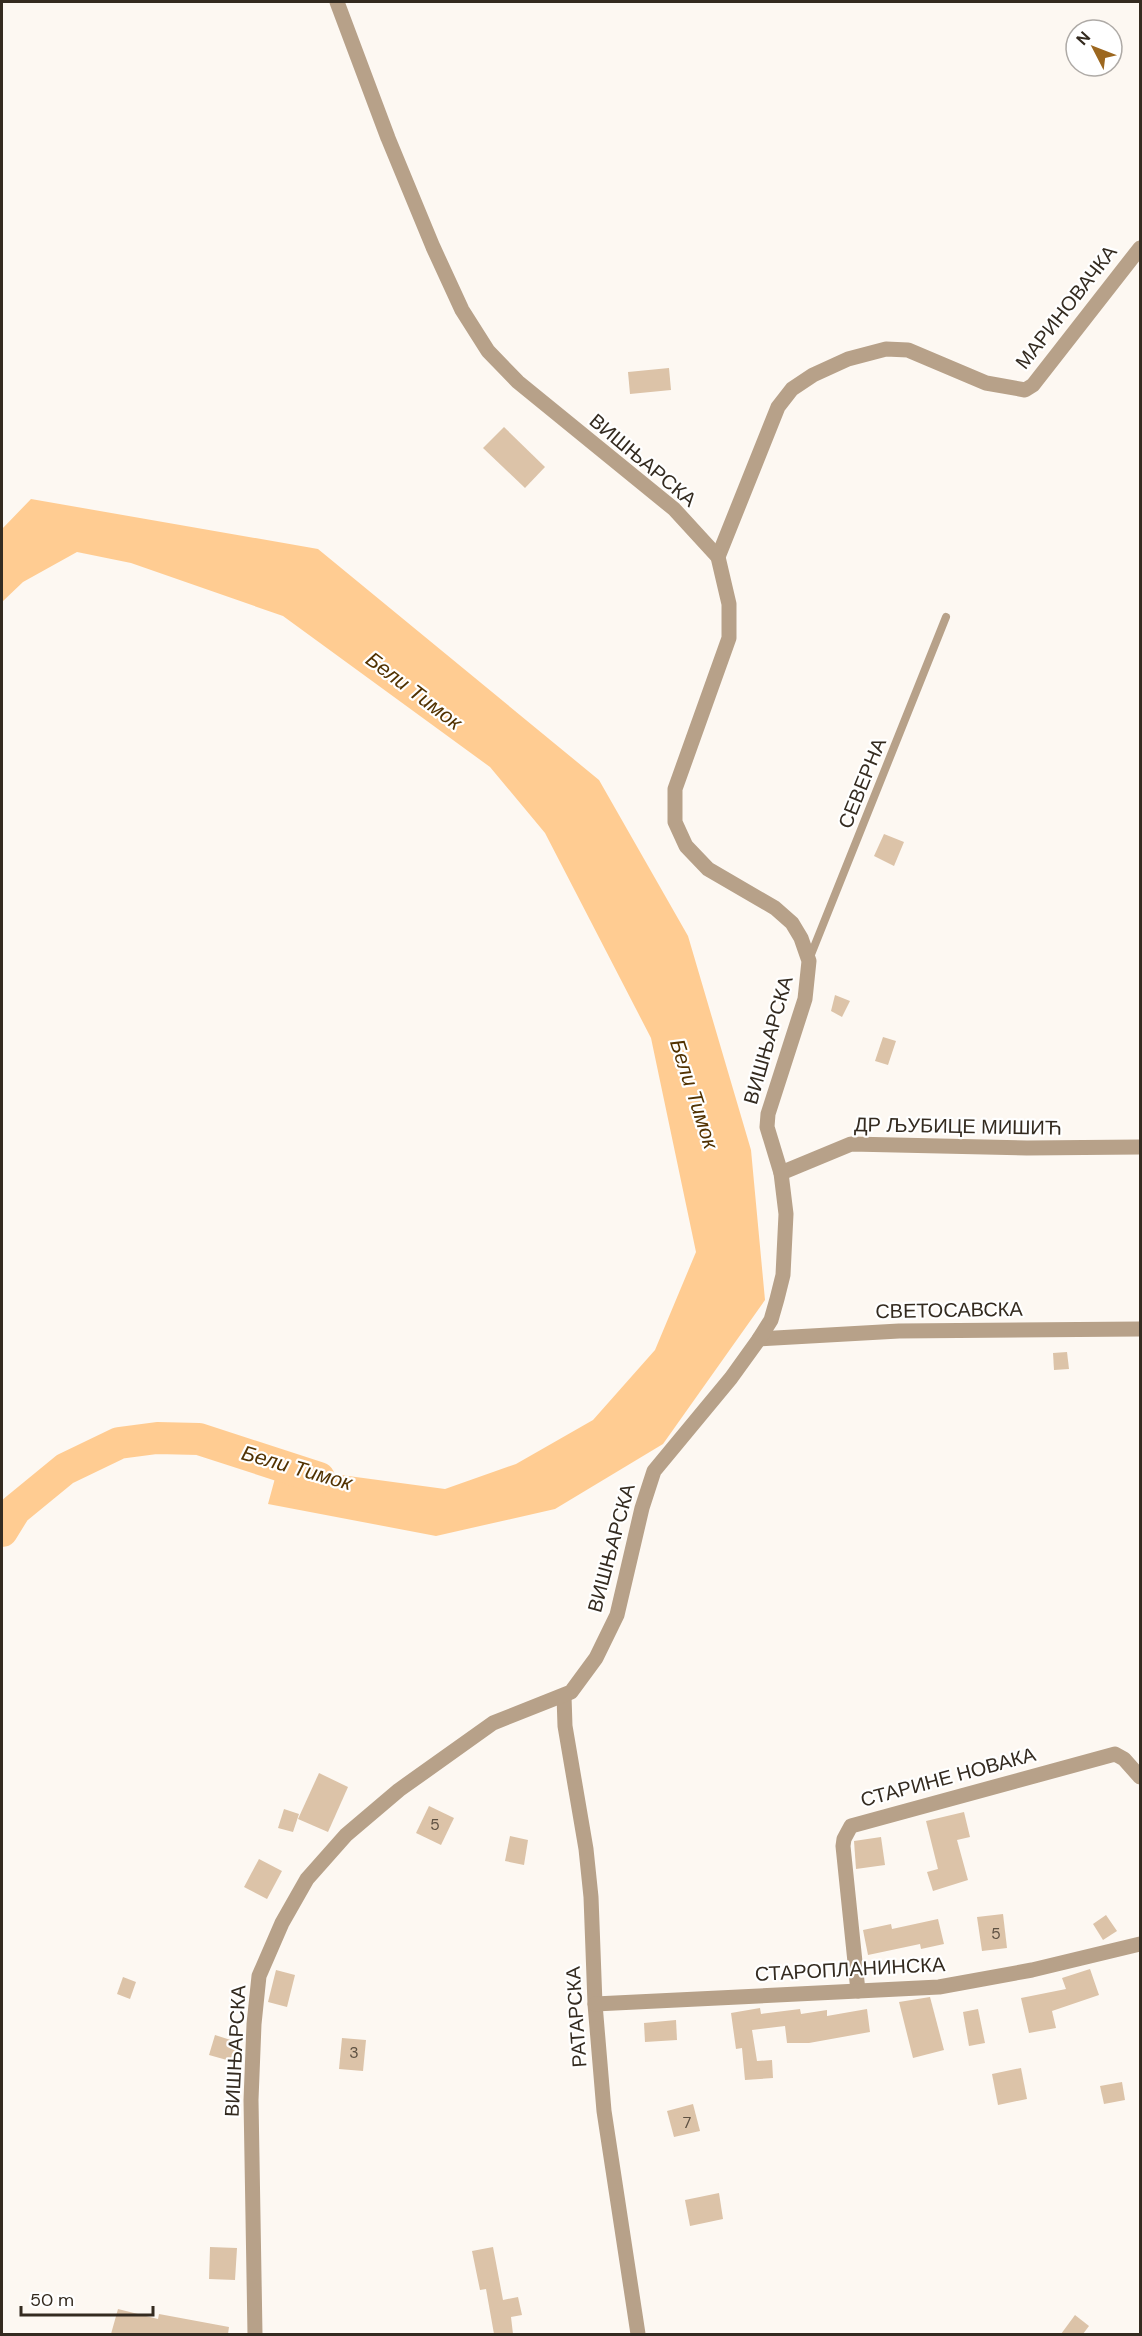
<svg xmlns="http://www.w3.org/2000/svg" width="1142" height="2336" viewBox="0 0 1142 2336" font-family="'DM Sans',sans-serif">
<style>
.water{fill:#ffcc92}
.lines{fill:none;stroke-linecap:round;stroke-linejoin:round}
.river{stroke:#ffcc92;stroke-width:32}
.building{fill:#dcc3a8}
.lane{stroke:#b7a189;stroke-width:8}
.street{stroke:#b7a189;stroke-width:15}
.labels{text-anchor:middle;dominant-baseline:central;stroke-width:4.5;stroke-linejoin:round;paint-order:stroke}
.number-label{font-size:16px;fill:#5e5142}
.street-label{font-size:20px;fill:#342b20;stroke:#fff}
.water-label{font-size:21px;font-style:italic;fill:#523201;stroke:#fff}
</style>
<rect width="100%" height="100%" fill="#fdf8f2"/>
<polygon class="water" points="31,499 318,549 599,780 688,936 751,1150 765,1300 663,1444 555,1509 436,1536 268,1504 280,1460 341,1475 445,1489 516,1464 593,1420 655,1350 696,1252 651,1038 545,833 490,767 283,616 131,563 77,552 23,582 2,602 2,529"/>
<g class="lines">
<polyline class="river" points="2,1531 15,1510 65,1469 119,1443 157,1438 199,1439 319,1478"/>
</g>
<g class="building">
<polygon points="669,368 671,390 630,394 628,372"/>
<polygon points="504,427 545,467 525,488 483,448"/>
<polygon points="884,834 904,842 894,866 874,856"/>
<polygon points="835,995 850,1001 842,1017 831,1011"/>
<polygon points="883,1037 896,1041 888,1065 875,1061"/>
<polygon points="1067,1352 1069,1369 1054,1370 1053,1353"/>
<polygon points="319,1773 348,1787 328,1832 298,1819"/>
<polygon points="429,1806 454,1818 441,1845 416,1833"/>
<polygon points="284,1809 299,1814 293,1832 278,1828"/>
<polygon points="964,1812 970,1837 957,1840 968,1880 933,1891 927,1872 938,1869 926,1821"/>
<polygon points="510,1836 528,1840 524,1865 505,1861"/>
<polygon points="881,1837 885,1865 856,1869 854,1841"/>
<polygon points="259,1859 282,1871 267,1899 244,1887"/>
<polygon points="1003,1914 1007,1948 982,1951 977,1917"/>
<polygon points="1106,1915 1117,1931 1103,1940 1093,1924"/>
<polygon points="938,1919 944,1944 921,1949 920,1944 868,1955 863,1930 891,1924 892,1929"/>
<polygon points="1090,1969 1099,1995 1052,2011 1056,2028 1029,2033 1021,1998 1066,1989 1062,1978"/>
<polygon points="276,1970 295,1975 287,2007 268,2002"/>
<polygon points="123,1977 136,1982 130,1999 117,1994"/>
<polygon points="930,1997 944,2050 913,2058 899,2002"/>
<polygon points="760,2008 761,2014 800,2009 801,2014 827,2010 827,2016 867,2009 870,2032 809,2043 787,2043 785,2026 752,2030 757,2061 772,2060 773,2078 745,2080 742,2048 736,2049 731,2013"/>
<polygon points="978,2009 985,2043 969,2046 963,2012"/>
<polygon points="676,2020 677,2040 645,2042 644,2023"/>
<polygon points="215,2035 240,2043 234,2062 209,2055"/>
<polygon points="342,2038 366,2040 363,2071 339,2069"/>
<polygon points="1021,2068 1027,2099 998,2105 992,2074"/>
<polygon points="1122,2082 1125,2100 1104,2104 1100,2086"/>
<polygon points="693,2104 700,2131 674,2137 667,2111"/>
<polygon points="719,2193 723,2219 690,2226 685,2200"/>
<polygon points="210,2247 237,2248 235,2280 209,2279"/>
<polygon points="493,2247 503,2300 518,2297 522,2315 511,2317 513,2334 494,2334 486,2289 480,2290 472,2251"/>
<polygon points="118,2309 158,2319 159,2314 229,2327 228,2334 111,2334"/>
<polygon points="1075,2315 1089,2326 1083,2334 1061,2334"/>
</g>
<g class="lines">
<polyline class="lane" points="810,957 946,617"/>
<g class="street">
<polyline points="718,557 778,407 792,389 813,375 848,359 886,349 908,350 986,383 1025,390 1033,385 1140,248"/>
<polyline points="781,1173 851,1144 1027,1148 1140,1147"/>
<polyline points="759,1339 899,1331 1140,1329"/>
<polyline points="564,1696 565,1726 586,1849 591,1897 595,2004 604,2111 638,2334"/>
<polyline points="858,1991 843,1846 844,1839 851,1826 1115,1754 1124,1759 1140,1777"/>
<polyline points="595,2004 939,1987 1032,1970 1140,1944"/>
<polyline points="255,2334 251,2100 254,2024 259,1976 282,1923 307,1879 346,1835 399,1790 493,1723 571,1692 596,1658 617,1615 642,1508 654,1471 731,1378 759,1339 771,1320 777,1299 783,1275 786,1214 781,1173 767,1127 768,1114 805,999 809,961 801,938 792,923 775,908 708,869 686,846 675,822 675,789 729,638 729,604 718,557 674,509 518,382 488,351 462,310 433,247 388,138 337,2"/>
</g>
</g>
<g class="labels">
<g class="number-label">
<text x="435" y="1824">5</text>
<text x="996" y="1933">5</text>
<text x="354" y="2052">3</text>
<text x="687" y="2122">7</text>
</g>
<g class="street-label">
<text transform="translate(1066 307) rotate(-52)">МАРИНОВАЧКА</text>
<text transform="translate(643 460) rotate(40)">ВИШЊАРСКА</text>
<text transform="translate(862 783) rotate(-68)">СЕВЕРНА</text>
<text transform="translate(768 1040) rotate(-74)">ВИШЊАРСКА</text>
<text transform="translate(958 1126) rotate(1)">ДР ЉУБИЦЕ МИШИЋ</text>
<text transform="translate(949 1310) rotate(-1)">СВЕТОСАВСКА</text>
<text transform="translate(611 1548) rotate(-75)">ВИШЊАРСКА</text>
<text transform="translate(948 1777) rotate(-15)">СТАРИНЕ НОВАКА</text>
<text transform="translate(850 1969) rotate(-3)">СТАРОПЛАНИНСКА</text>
<text transform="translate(576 2017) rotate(-94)">РАТАРСКА</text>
<text transform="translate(235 2051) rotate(-87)">ВИШЊАРСКА</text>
</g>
<g class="water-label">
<text transform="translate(414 691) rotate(37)">Бели Тимок</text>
<text transform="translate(694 1094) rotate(72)">Бели Тимок</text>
<text transform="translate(297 1468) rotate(16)">Бели Тимок</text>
</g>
</g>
<rect width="1142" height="2336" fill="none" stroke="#342b20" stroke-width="6"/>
<g transform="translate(1094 48) rotate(312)"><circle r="28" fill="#ffffff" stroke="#aeaaa6" stroke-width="1.5"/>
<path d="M0-4.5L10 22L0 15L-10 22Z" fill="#9c671f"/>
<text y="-9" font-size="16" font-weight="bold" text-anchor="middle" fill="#342b20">N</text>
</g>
<path d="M21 2306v9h132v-9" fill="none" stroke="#342b20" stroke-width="3"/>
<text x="30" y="2306" font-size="18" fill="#342b20" stroke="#ffffff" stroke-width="4.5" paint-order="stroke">50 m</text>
</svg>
